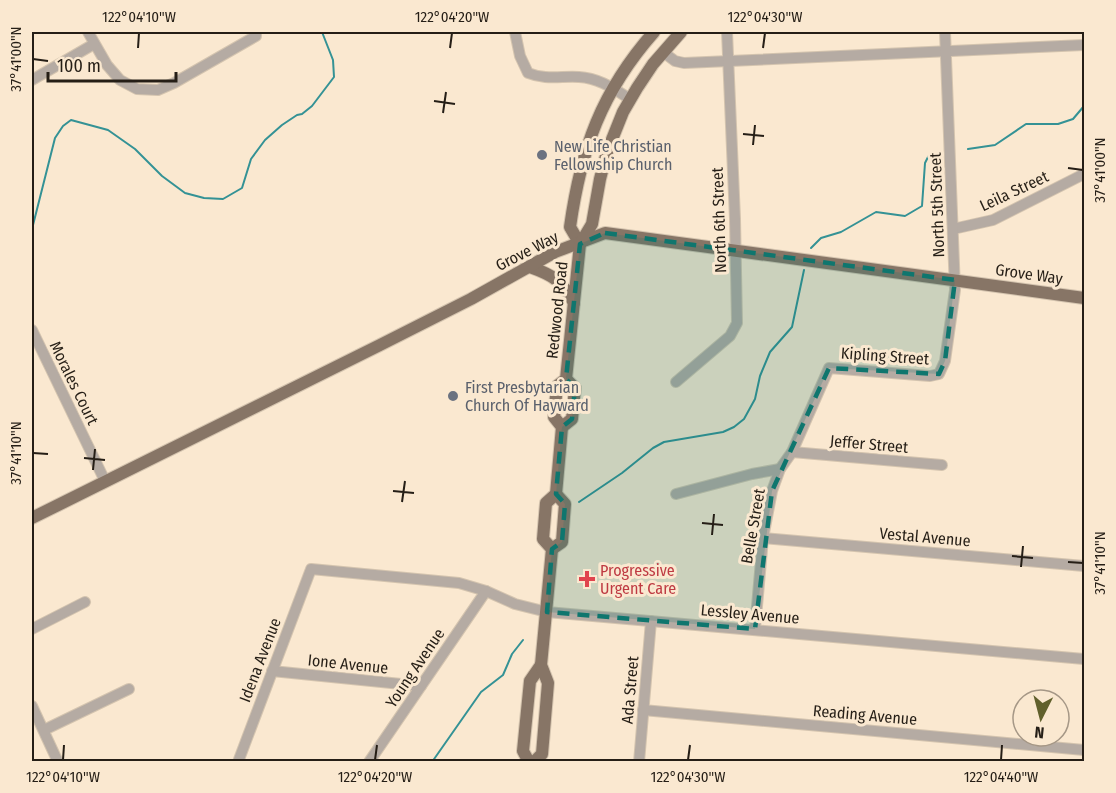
<svg xmlns="http://www.w3.org/2000/svg" width="1116" height="793" viewBox="0 0 1116 793" font-family="'Fira Sans Condensed',sans-serif">
<style>
.lines{fill:none;stroke-linecap:round;stroke-linejoin:round}
.stream{stroke:#349295;stroke-width:2}
.minor-casing{stroke:#d4c4af;stroke-width:12}
.major-casing{stroke:#d4c4af;stroke-width:14}
.minor{stroke:#b5aba3;stroke-width:10}
.major{stroke:#877566;stroke-width:12}
.marked{fill:#0f766e;fill-opacity:0.2;stroke:#0f766e;stroke-width:4.5;stroke-dasharray:12 8;stroke-linejoin:round}
.ticks{fill:none;stroke:#251e16;stroke-width:2}
.worship-dot{fill:#6b7280;stroke:#fae8d0;stroke-width:2}
.health-dot{fill:#e0444e;stroke:#fae8d0;stroke-width:2}
.labels{text-anchor:middle;dominant-baseline:central;stroke-width:6;stroke-linejoin:round;paint-order:stroke}
.worship-label{font-size:16px;fill:#5b616d;stroke:#fae8d0;text-anchor:start}
.street-label{font-size:16px;fill:#251e16;stroke:#fae8d0}
.health-label{font-size:16px;fill:#be3a42;stroke:#fae8d0;text-anchor:start}
.neatline{fill:none;stroke:#251e16;stroke-width:2}
.ticks-label{font-size:15px;text-anchor:middle;fill:#251e16}
</style>
<rect width="100%" height="100%" fill="#fae8d0"/>
<g class="lines">
<g class="stream">
<polyline points="968,149 995,145 1026,124 1058,124 1073,119 1084,106"/>
<polyline points="32,229 55,138 63,126 71,120 108,130 135,149 162,176 185,193 204,198 223,199 242,188 251,159 265,140 282,125 297,115 302,114 312,106 334,77 333,60 322,32"/>
<polyline points="811,248 821,238 841,232 876,212 905,216 922,206 925,163 929,155"/>
<polyline points="579,502 622,473 653,448 664,442 723,432 734,427 744,419 755,399 760,376 770,352 792,327 804,270"/>
<polyline points="432,762 481,692 503,675 512,654 523,640"/>
</g>
<defs>
<g id="minor">
<polyline points="88,32 107,65 120,80 137,89 158,90 174,83 256,36 256,32"/>
<path d="M515 32 520 56 528 73C545 80 561 76 579 77 599 78 614 89 630 99"/>
<polyline points="663,52 675,61 684,63 1084,45"/>
<polyline points="32,80 94,44"/>
<polyline points="953,229 993,220 1084,174"/>
<polyline points="32,330 105,481"/>
<polyline points="676,382 730,336 737,323 735,219 727,32"/>
<polyline points="792,452 942,465"/>
<polyline points="676,494 752,474 780,469"/>
<polyline points="763,538 1084,566"/>
<polyline points="32,629 85,602"/>
<polyline points="755,629 763,538 772,491 780,469 792,452 829,368 930,376 939,374 945,361 955,290 945,32"/>
<polyline points="272,671 421,686"/>
<polyline points="32,706 58,762"/>
<polyline points="643,710 1084,750"/>
<polyline points="44,730 129,689"/>
<polyline points="238,762 311,569 459,583 486,591 515,604 547,612 1084,659"/>
<polyline points="369,762 486,591"/>
<polyline points="639,762 651,621"/>
</g>
<g id="major">
<path d="M580 244 570 227C581 149 601 92 654 32"/>
<path d="M530 267C553 275 562 281 574 303"/>
<polyline points="562,427 572,419 575,388 566,379"/>
<polyline points="32,518 380,345 471,299 555,252 605,233 1084,298"/>
<polyline points="552,549 562,542 565,504 556,494"/>
<polyline points="529,762 523,751 530,681 541,665"/>
<polyline points="534,762 542,754 548,683 541,665 552,549 543,539 546,503 556,494 562,427 554,417 557,386 566,379 580,244 592,224 600,179 607,152 623,112 637,88 653,64 681,32"/>
</g>
</defs>
<use href="#minor" class="minor-casing"/>
<use href="#major" class="major-casing"/>
<use href="#minor" class="minor"/>
<use href="#major" class="major"/>
</g>
<path class="marked" d="M605 233 955 280 945 361 939 374 829 368 772 491 755 629 547 612 552 549 562 542 565 504 556 494 562 427 572 419 575 388 566 379 580 244Z"/>
<path class="ticks" d="M138 48 139 33M450 48 452 33M763 48 765 33M33 59 48 61M434 101 455 104M443 113 446 92M743 134 764 136M753 145 755 125M1068 168 1083 170M33 453 48 454M84 458 105 460M93 470 95 449M393 491 414 493M402 502 405 481M702 523 723 525M712 535 714 514M1012 556 1033 558M1068 562 1083 563M1021 567 1023 546M63 760 64 745M375 760 377 745M688 760 690 745M1001 760 1002 745"/>
<g class="worship-dot">
<circle cx="542" cy="155" r="6"/>
<circle cx="453" cy="396" r="6"/>
</g>
<path class="health-dot" d="M584 570h6v6h6v6h-6v6h-6v-6h-6v-6h6z"/>
<g class="labels">
<g class="worship-label">
<text x="554" y="146">New Life Christian<tspan x="554" dy="18">Fellowship Church</tspan></text>
<text x="465" y="387">First Presbytarian<tspan x="465" dy="18">Church Of Hayward</tspan></text>
</g>
<g class="street-label">
<text transform="translate(1014 191) rotate(-25)">Leila Street</text>
<text transform="translate(937 205) rotate(-92)">North 5th Street</text>
<text transform="translate(719 220) rotate(-92)">North 6th Street</text>
<text transform="translate(527 251) rotate(-27)">Grove Way</text>
<text transform="translate(1029 274) rotate(8)">Grove Way</text>
<text transform="translate(557 310) rotate(-84)">Redwood Road</text>
<text transform="translate(885 356) rotate(4)">Kipling Street</text>
<text transform="translate(74 383) rotate(64)">Morales Court</text>
<text transform="translate(869 444) rotate(5)">Jeffer Street</text>
<text transform="translate(753 526) rotate(-80)">Belle Street</text>
<text transform="translate(925 537) rotate(5)">Vestal Avenue</text>
<text transform="translate(750 614) rotate(5)">Lessley Avenue</text>
<text transform="translate(260 660) rotate(-69)">Idena Avenue</text>
<text transform="translate(348 664) rotate(6)">Ione Avenue</text>
<text transform="translate(415 668) rotate(-56)">Young Avenue</text>
<text transform="translate(630 690) rotate(-85)">Ada Street</text>
<text transform="translate(865 715) rotate(5)">Reading Avenue</text>
</g>
<g class="health-label">
<text x="600" y="570">Progressive<tspan x="600" dy="18">Urgent Care</tspan></text>
</g>
</g>
<rect width="1116" height="793" fill="none" stroke="#fae8d0" stroke-width="66"/>
<g transform="translate(1041 718) rotate(186)"><circle r="28" fill="#fae8d0" stroke="#a59786" stroke-width="1.5"/>
<path d="M0-4.5L10 22L0 15L-10 22Z" fill="#61602c"/>
<text y="-9" font-size="16" font-weight="bold" text-anchor="middle" fill="#251e16">N</text>
</g>
<path d="M48 72v9h128v-9" fill="none" stroke="#251e16" stroke-width="3"/>
<text x="57" y="72" font-size="18" fill="#251e16" stroke="#fae8d0" stroke-width="4.5" paint-order="stroke">100 m</text>
<rect x="33" y="33" width="1050" height="727" class="neatline"/>
<g class="ticks-label">
<text x="139" y="22">122°04'10"W</text>
<text x="452" y="22">122°04'20"W</text>
<text x="765" y="22">122°04'30"W</text>
<text transform="translate(16 59) rotate(-90)" y="5">37°41'00"N</text>
<text transform="translate(1100 170) rotate(-90)" y="5">37°41'00"N</text>
<text transform="translate(16 453) rotate(-90)" y="5">37°41'10"N</text>
<text transform="translate(1100 563) rotate(-90)" y="5">37°41'10"N</text>
<text x="63" y="782">122°04'10"W</text>
<text x="375" y="782">122°04'20"W</text>
<text x="688" y="782">122°04'30"W</text>
<text x="1001" y="782">122°04'40"W</text>
</g>
</svg>
